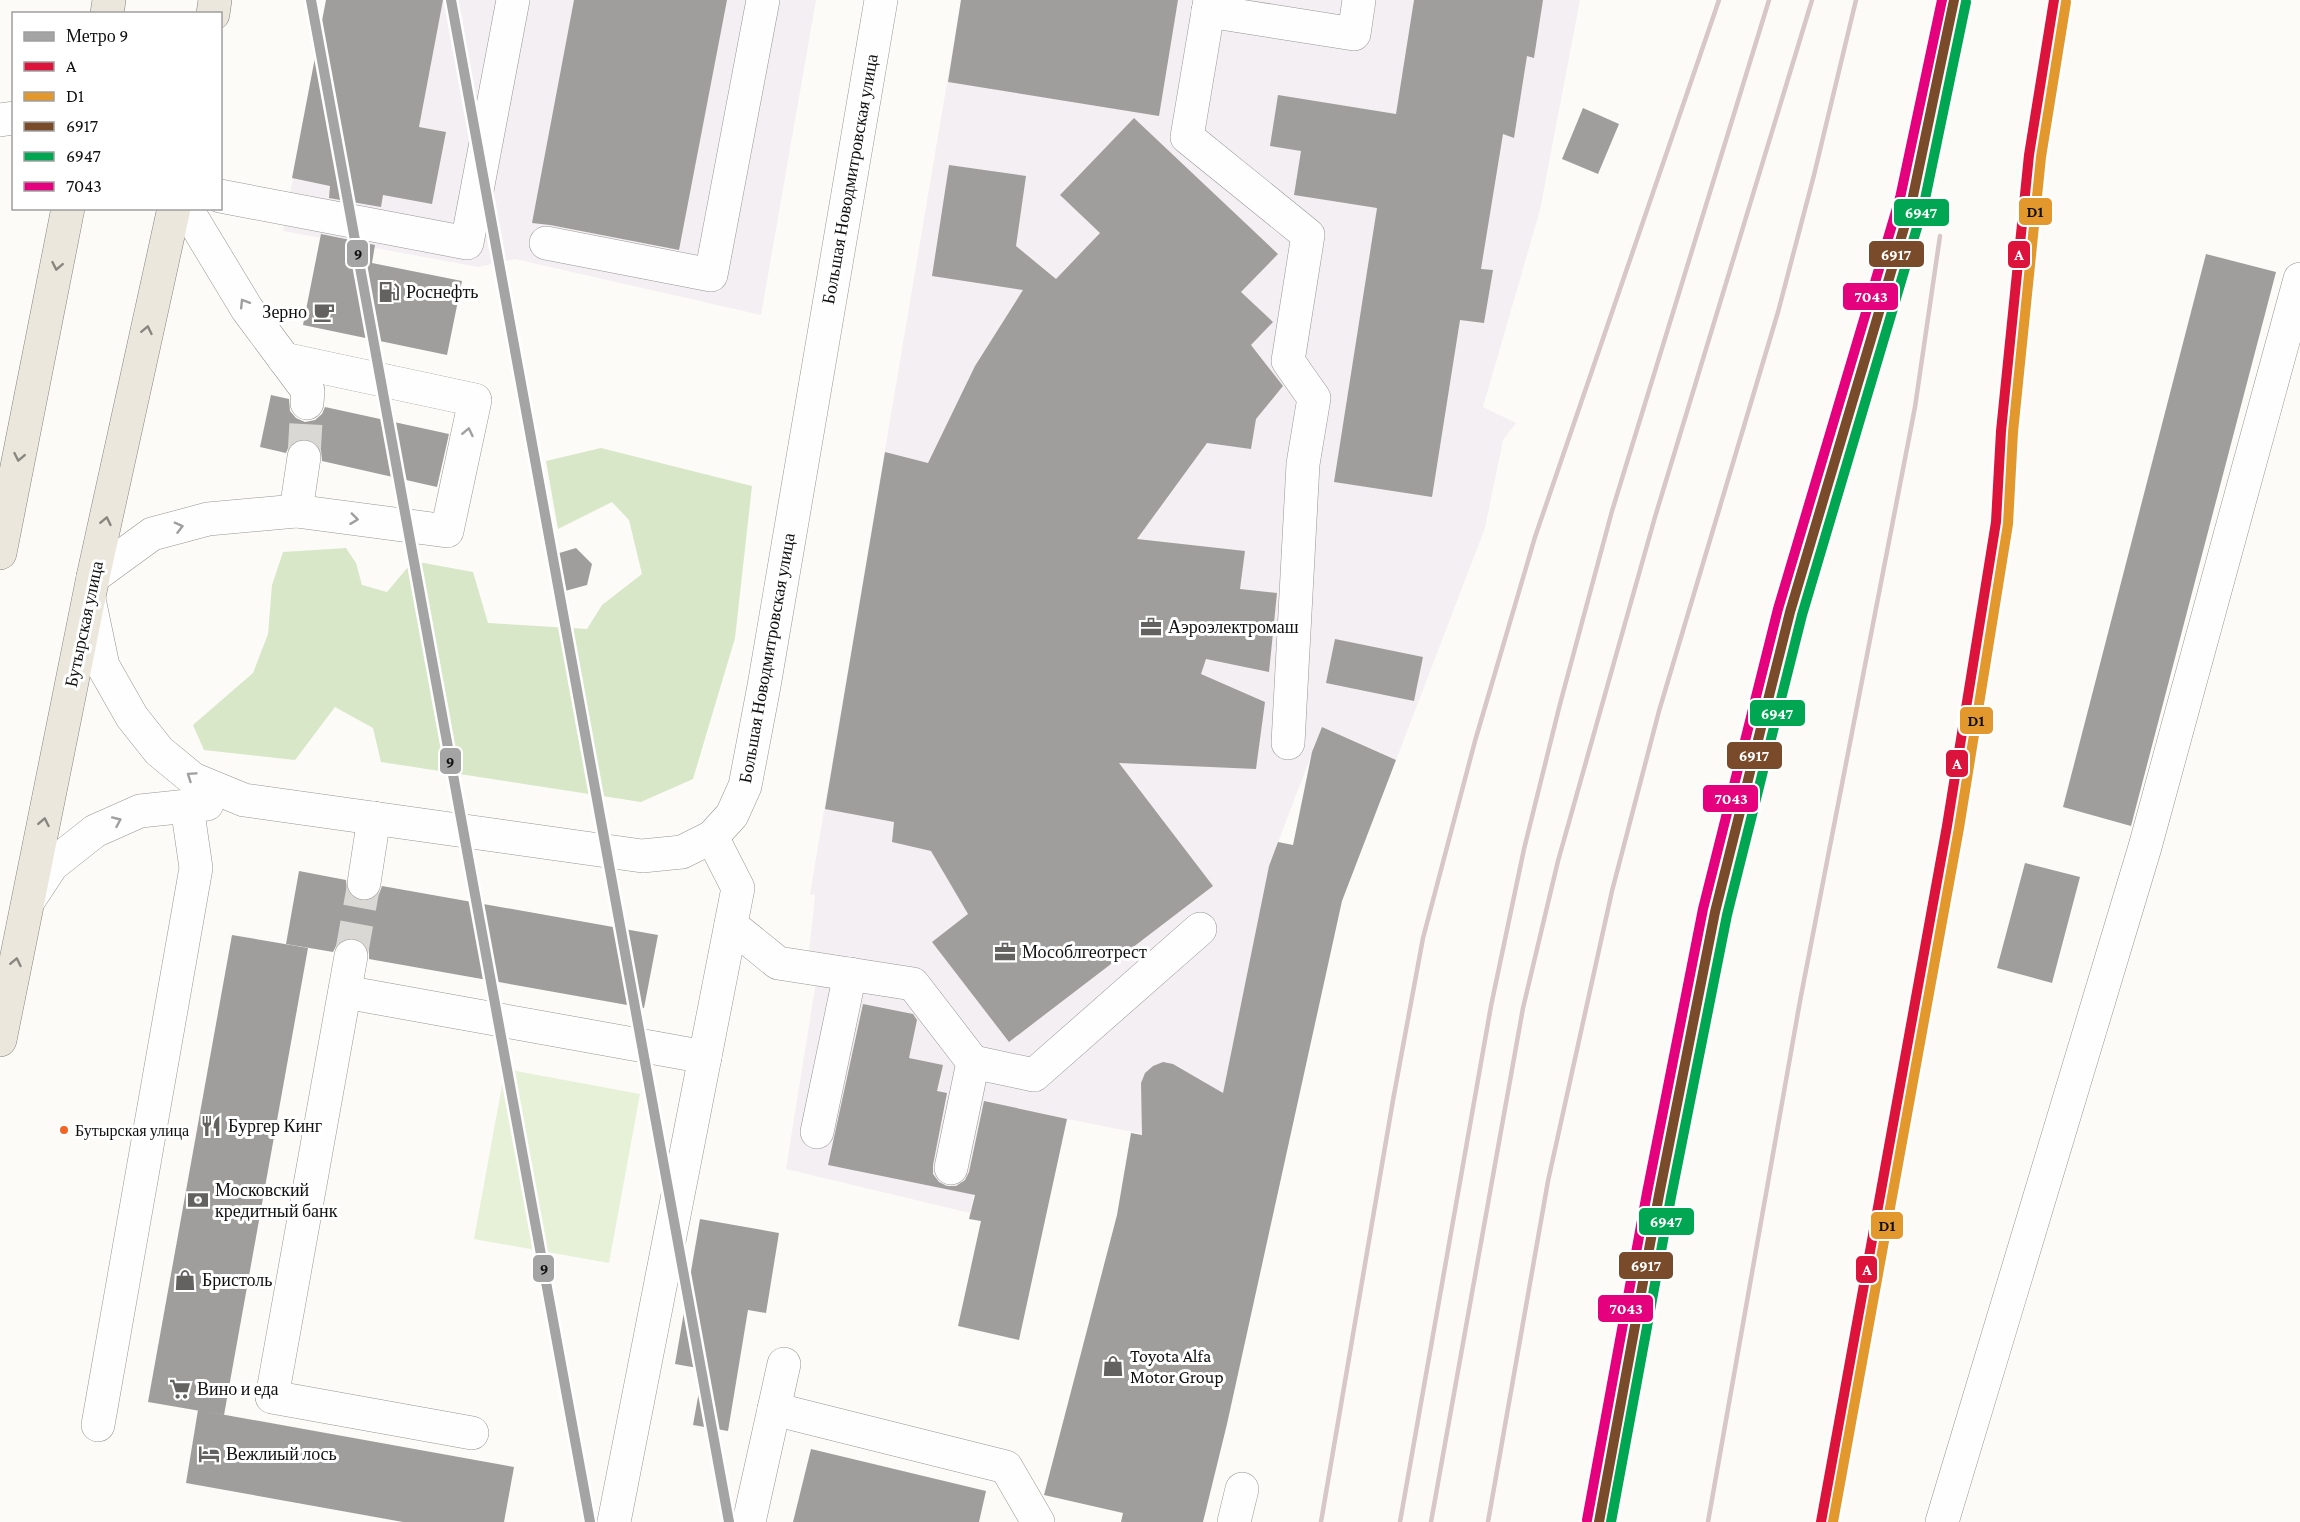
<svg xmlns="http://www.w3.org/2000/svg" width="2300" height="1522" viewBox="0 0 2300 1522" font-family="'Crimson Pro',serif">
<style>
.industrial{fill:#f4eff2}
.green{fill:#e7f1d8}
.forest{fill:#d8e7c7}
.building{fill:#a09e9c}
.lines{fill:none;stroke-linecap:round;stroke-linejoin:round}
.minor-tunnel{stroke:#d9d8d4;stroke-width:33;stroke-dasharray:33 16;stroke-linecap:butt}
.minor-casing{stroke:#969694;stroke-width:34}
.major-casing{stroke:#848381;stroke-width:34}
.minor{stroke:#fffefe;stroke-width:33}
.major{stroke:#ece7dc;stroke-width:33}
.rail{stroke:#d7c7c8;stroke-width:4.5}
.rail-1-casing{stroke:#fff;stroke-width:15}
.rail-2-casing{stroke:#fff;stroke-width:15}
.rail-3-casing{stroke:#fff;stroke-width:15}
.rail-4-casing{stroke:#fff;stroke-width:15}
.rail-5-casing{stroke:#fff;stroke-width:15}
.rail-1{stroke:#dc143c;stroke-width:10}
.rail-2{stroke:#e2982c;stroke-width:10}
.rail-3{stroke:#7a4b2a;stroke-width:10}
.rail-4{stroke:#00a651;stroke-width:10}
.rail-5{stroke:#e5007d;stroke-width:10}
.metro-1-casing{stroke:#fff;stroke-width:15}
.metro-1{stroke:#a5a4a4;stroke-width:10}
.oneway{stroke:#898680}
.oneway2{stroke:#9f9f9f}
.bus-dot{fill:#f26522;stroke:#fff;stroke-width:2}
.labels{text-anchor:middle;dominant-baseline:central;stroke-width:6;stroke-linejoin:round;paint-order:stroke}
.bus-label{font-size:16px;fill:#101010;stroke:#fff;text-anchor:start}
.street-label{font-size:18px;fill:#101010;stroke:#fff}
.poi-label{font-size:18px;fill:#101010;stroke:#fff;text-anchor:start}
.line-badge{stroke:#fff;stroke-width:2}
.badge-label{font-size:16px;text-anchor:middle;font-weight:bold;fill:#fff}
.pale-badge-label{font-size:16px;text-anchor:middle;font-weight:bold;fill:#111}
</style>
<rect width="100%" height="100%" fill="#fcfbf7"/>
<g class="industrial">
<polygon points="326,0 816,0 761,315 515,259 478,267 283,231"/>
<polygon points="961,0 1580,0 1540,210 1483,407 1516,423 1503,440 1485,528 1396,760 1322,727 1269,866 1212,1148 994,1104 970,1213 786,1169 818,969 809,953 815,895 810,894"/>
</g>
<polygon class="green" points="505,1069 640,1094 609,1263 474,1239"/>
<polygon class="forest" points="601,448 752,486 735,638 693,779 641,802 381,762 373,728 335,707 295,760 204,750 193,725 253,673 268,634 272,585 283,552 346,548 356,563 362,585 387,592 413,561 473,572 488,623 587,629 602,605 642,574 629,520 612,502 558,529 546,461"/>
<g class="building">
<polygon points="326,0 443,0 419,127 446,132 432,204 383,195 381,207 329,198 330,186 292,178"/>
<polygon points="574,0 727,0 679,250 550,225 532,223"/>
<polygon points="961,0 1178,0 1159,116 948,82"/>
<polygon points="1414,0 1543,0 1534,58 1527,56 1514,138 1503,134 1481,269 1493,270 1484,323 1460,320 1432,497 1334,482 1377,208 1294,195 1301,151 1270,146 1278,95 1396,114"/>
<polygon points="1583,108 1619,124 1598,174 1562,159"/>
<polygon points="1134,118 1278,254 1241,292 1273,322 1251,345 1283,386 1256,419 1251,449 1207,443 1137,539 1245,551 1240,589 1277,593 1269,672 1206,659 1201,674 1265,702 1256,769 1119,763 1213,886 1009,1042 932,942 968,914 931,851 892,842 894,822 825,809 885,452 928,463 975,366 1023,290 932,276 949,165 1026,176 1016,246 1056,279 1100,233 1060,195"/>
<polygon points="321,234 375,245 372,263 462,281 447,355 303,325"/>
<polygon points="2206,254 2276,272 2131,826 2063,807"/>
<polygon points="271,395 289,399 290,411 296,418 305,422 315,420 322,414 325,407 449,434 437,487 322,461 321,450 315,442 307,439 297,440 289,446 286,453 260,447"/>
<polygon points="576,548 592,564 587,585 565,591 550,575 556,554"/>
<polygon points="1335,639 1423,657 1414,701 1326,683"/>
<polygon points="1322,727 1396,760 1342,901 1227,1424 1203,1522 1121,1522 1123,1513 1044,1495 1117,1215 1131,1133 1142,1135 1141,1083 1145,1073 1153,1066 1163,1062 1173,1064 1223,1093 1269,866 1278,842 1293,845 1312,752"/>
<polygon points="2025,863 2080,877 2052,983 1997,968"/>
<polygon points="299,871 346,880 347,890 353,898 361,901 371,900 379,894 382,886 658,935 644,1008 369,959 369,950 363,942 354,938 345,938 337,944 333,952 286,944"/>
<polygon points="232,935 308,948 224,1415 148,1402"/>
<polygon points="863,1004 913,1014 917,1020 909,1058 943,1065 937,1091 947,1093 933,1165 933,1174 939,1182 947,1186 956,1186 965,1180 969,1172 984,1101 1067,1119 1019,1340 958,1326 981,1221 969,1219 975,1195 828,1165"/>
<polygon points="700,1219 779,1233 766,1313 748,1310 728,1431 693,1425 703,1369 675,1364"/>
<polygon points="198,1410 514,1467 504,1522 403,1522 186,1483"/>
<polygon points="811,1449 986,1491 979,1522 793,1522"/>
</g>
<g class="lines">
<g class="minor-tunnel">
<polyline points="304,457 307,403"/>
<polyline points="351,956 364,883"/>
</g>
<defs>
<g id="minor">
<polyline points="1210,0 1187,137 1308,235 1288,361 1314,398 1303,464 1288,743"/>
<polyline points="1208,11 1354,34 1359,0"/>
<polyline points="0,120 14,118"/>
<polyline points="220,196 467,243 513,0"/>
<polyline points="186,208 247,309 308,391 307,403"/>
<polyline points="546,243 711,275 763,0"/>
<polyline points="284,359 475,400 447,531 296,511"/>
<polyline points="93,577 152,534 208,519 296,511 304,457"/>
<polyline points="89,599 103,666 132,717 159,751 193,779 244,800 642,856 682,852 712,837 732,815 745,786 764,686 881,0"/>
<polyline points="364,883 374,818"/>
<polyline points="29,900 52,865 95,831 140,811 207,804"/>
<polyline points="731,925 778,963 913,984 973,1062 951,1168"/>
<polyline points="351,956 272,1397 472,1433"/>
<polyline points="345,992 705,1057"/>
<polyline points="973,1062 1034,1075 1200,929"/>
<polyline points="817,1132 850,974"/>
<polyline points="774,1409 1006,1467 1038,1522"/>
<polyline points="98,1425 196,868 187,806"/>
<polyline points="614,1522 738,888 712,837"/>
<polyline points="749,1522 784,1364"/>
<polyline points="1234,1522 1242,1489"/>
<polyline points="1942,1522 2145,847 2300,279"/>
</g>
<g id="major">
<polyline points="107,14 109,0"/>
<polyline points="213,14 215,0"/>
<polyline points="0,553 68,208"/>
<polyline points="0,1040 93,577 174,208"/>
</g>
</defs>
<use href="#minor" class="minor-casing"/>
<use href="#major" class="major-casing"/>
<use href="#minor" class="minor"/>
<use href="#major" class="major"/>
<g class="rail">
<polyline points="1321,1522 1393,1100 1423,938 1475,741 1535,537 1719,0"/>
<polyline points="1400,1522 1491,1006 1524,849 1560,704 1612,511 1769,0"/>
<polyline points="1431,1522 1523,1008 1558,861 1655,517 1812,0"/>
<polyline points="1488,1522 1548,1181 1612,891 1659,711 1778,312 1814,175 1856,0"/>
<polyline points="1708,1522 1800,1001 1915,407 1940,236"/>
</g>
<defs>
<polyline id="rail-1" points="1821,1522 1947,826 1996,522 2001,431 2029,155 2054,0"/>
<polyline id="rail-2" points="1833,1522 1959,828 2008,524 2013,432 2041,157 2066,2"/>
<polyline id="rail-3" points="1599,1522 1659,1195 1715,912 1790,612 1912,201 1954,0"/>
<polyline id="rail-4" points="1611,1522 1671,1197 1727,915 1802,615 1924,204 1966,2"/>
<polyline id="rail-5" points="1587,1520 1647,1193 1703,909 1778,609 1900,198 1942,0"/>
</defs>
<use href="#rail-1" class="rail-1-casing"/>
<use href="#rail-2" class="rail-2-casing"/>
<use href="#rail-3" class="rail-3-casing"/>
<use href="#rail-4" class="rail-4-casing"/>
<use href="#rail-5" class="rail-5-casing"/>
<use href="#rail-1" class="rail-1"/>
<use href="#rail-2" class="rail-2"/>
<use href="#rail-3" class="rail-3"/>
<use href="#rail-4" class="rail-4"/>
<use href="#rail-5" class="rail-5"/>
<defs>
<g id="metro-1">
<polyline points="311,0 590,1522"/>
<polyline points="451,0 729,1522"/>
</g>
</defs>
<use href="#metro-1" class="metro-1-casing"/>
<use href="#metro-1" class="metro-1"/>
</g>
<defs><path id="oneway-chevron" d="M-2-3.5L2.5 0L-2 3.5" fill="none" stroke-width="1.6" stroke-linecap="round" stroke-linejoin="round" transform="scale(1.5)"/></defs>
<g class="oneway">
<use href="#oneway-chevron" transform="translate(57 266) rotate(101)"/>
<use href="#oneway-chevron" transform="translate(147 330) rotate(-78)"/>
<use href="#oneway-chevron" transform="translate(19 457) rotate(101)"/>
<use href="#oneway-chevron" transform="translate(106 521) rotate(-78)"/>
<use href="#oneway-chevron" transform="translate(44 822) rotate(-79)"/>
<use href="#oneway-chevron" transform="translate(16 962) rotate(-78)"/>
</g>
<g class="oneway2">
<use href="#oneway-chevron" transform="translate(244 303) rotate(-122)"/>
<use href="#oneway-chevron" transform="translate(468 432) rotate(-78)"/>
<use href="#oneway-chevron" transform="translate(354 519) rotate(7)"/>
<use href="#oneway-chevron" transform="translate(179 527) rotate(-15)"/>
<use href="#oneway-chevron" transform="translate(191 776) rotate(-146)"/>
<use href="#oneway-chevron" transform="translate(117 821) rotate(-24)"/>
</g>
<defs>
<symbol id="fuel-bare" viewBox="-9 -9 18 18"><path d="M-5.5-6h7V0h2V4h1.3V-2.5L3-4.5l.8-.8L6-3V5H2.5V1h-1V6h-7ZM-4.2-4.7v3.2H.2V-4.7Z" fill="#636261" stroke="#fff" stroke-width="2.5" paint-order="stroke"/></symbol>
<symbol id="cafe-bare" viewBox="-9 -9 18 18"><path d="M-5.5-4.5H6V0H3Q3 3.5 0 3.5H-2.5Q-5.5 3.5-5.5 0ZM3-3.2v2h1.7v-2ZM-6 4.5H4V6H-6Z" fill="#636261" stroke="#fff" stroke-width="2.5" paint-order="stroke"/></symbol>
<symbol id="office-bare" viewBox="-9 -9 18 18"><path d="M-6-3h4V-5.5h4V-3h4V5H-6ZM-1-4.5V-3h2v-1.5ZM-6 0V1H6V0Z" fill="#636261" stroke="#fff" stroke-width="2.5" paint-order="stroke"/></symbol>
<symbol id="restaurant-bare" viewBox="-9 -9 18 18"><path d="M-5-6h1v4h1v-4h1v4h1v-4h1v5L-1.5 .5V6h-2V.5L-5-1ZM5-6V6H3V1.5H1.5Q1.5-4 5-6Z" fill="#636261" stroke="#fff" stroke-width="2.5" paint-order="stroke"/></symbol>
<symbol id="bank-bare" viewBox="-9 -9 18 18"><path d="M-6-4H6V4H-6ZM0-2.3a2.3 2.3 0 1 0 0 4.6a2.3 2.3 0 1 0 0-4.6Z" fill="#636261" stroke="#fff" stroke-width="2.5" paint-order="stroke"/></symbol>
<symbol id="shop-bare" viewBox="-9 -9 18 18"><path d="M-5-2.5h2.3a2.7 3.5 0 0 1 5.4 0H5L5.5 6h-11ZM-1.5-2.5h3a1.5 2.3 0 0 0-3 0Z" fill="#636261" stroke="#fff" stroke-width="2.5" paint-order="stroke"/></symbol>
<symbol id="supermarket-bare" viewBox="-9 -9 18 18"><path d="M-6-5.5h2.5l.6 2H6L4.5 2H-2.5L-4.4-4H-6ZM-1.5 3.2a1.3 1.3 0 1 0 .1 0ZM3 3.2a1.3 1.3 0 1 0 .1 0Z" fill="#636261" stroke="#fff" stroke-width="2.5" paint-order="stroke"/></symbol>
<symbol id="hotel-bare" viewBox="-9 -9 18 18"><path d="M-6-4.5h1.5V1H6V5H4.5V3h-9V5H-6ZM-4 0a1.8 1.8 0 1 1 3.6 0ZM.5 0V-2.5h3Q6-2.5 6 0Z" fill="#636261" stroke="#fff" stroke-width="2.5" paint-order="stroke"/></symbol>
</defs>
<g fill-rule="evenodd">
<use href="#fuel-bare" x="374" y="277" width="30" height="30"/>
<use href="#cafe-bare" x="309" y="297" width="30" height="30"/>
<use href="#office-bare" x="1136" y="612" width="30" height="30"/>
<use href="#office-bare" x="990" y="937" width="30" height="30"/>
<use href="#restaurant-bare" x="196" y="1111" width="30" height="30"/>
<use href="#bank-bare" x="183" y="1185" width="30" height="30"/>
<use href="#shop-bare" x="170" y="1265" width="30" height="30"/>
<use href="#shop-bare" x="1098" y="1351" width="30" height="30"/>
<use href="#supermarket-bare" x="165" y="1374" width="30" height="30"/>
<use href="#hotel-bare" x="194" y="1439" width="30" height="30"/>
</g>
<circle class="bus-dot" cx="64" cy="1130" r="5"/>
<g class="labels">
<g class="bus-label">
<text x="75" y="1130">Бутырская улица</text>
</g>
<g class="street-label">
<text transform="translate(850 179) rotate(-80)">Большая Новодмитровская улица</text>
<text transform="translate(84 624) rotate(-78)">Бутырская улица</text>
<text transform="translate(767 658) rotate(-80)">Большая Новодмитровская улица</text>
</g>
<g class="poi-label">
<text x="406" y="292">Роснефть</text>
<text x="307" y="312" text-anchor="end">Зерно</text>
<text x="1168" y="627">Аэроэлектромаш</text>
<text x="1022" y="952">Мособлгеотрест</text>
<text x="228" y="1126">Бургер Кинг</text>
<text x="215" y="1190">Московский<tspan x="215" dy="21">кредитный банк</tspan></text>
<text x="202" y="1280">Бристоль</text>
<text x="1130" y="1356">Toyota Alfa<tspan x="1130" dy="21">Motor Group</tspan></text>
<text x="197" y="1389">Вино и еда</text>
<text x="226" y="1454">Вежлиый лось</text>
</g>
</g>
<g class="line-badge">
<rect x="2018" y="197" width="35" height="29" rx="6" fill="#e2982c"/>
<rect x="1893" y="198" width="57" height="29" rx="6" fill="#00a651"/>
<rect x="346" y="239" width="23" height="29" rx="6" fill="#a5a4a4"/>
<rect x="1868" y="240" width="57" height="28" rx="6" fill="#7a4b2a"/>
<rect x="2007" y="240" width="24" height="29" rx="6" fill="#dc143c"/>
<rect x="1842" y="282" width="57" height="29" rx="6" fill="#e5007d"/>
<rect x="1749" y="699" width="57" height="28" rx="6" fill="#00a651"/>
<rect x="1959" y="706" width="35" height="29" rx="6" fill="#e2982c"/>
<rect x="1726" y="741" width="57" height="29" rx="6" fill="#7a4b2a"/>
<rect x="439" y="747" width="23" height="28" rx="6" fill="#a5a4a4"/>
<rect x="1945" y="749" width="24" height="29" rx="6" fill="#dc143c"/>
<rect x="1702" y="784" width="57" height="29" rx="6" fill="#e5007d"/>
<rect x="1638" y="1207" width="57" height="29" rx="6" fill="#00a651"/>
<rect x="1870" y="1211" width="34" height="29" rx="6" fill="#e2982c"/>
<rect x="1618" y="1251" width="56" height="29" rx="6" fill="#7a4b2a"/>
<rect x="532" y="1254" width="23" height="29" rx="6" fill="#a5a4a4"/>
<rect x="1855" y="1255" width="23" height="29" rx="6" fill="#dc143c"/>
<rect x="1597" y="1294" width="57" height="29" rx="6" fill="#e5007d"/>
</g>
<g class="badge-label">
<text x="1921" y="218">6947</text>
<text x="1896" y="260">6917</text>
<text x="2019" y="260">A</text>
<text x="1871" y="302">7043</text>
<text x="1777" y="719">6947</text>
<text x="1754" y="761">6917</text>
<text x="1957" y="769">A</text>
<text x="1731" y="804">7043</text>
<text x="1666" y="1227">6947</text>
<text x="1646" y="1271">6917</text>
<text x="1867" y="1275">A</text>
<text x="1626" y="1314">7043</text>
</g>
<g class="pale-badge-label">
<text x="2035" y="217">D1</text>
<text x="358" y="259">9</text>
<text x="1976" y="726">D1</text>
<text x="450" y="767">9</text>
<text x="1887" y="1231">D1</text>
<text x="544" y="1274">9</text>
</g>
<rect x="12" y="12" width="210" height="198" fill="#ffffff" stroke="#9f9f9f" stroke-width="1.5"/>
<rect x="24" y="32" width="30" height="9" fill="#a5a4a4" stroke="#9f9f9f" stroke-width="1.5"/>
<text x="66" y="42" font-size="18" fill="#101010">Метро 9</text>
<rect x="24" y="62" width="30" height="9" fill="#dc143c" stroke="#9f9f9f" stroke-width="1.5"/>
<text x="66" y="72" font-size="18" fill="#101010">A</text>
<rect x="24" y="92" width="30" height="9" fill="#e2982c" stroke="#9f9f9f" stroke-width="1.5"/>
<text x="66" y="102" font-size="18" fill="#101010">D1</text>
<rect x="24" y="122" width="30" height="9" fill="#7a4b2a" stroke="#9f9f9f" stroke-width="1.5"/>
<text x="66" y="132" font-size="18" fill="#101010">6917</text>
<rect x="24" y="152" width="30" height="9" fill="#00a651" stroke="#9f9f9f" stroke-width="1.5"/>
<text x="66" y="162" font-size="18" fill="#101010">6947</text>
<rect x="24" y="182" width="30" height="9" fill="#e5007d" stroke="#9f9f9f" stroke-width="1.5"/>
<text x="66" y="192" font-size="18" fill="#101010">7043</text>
</svg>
